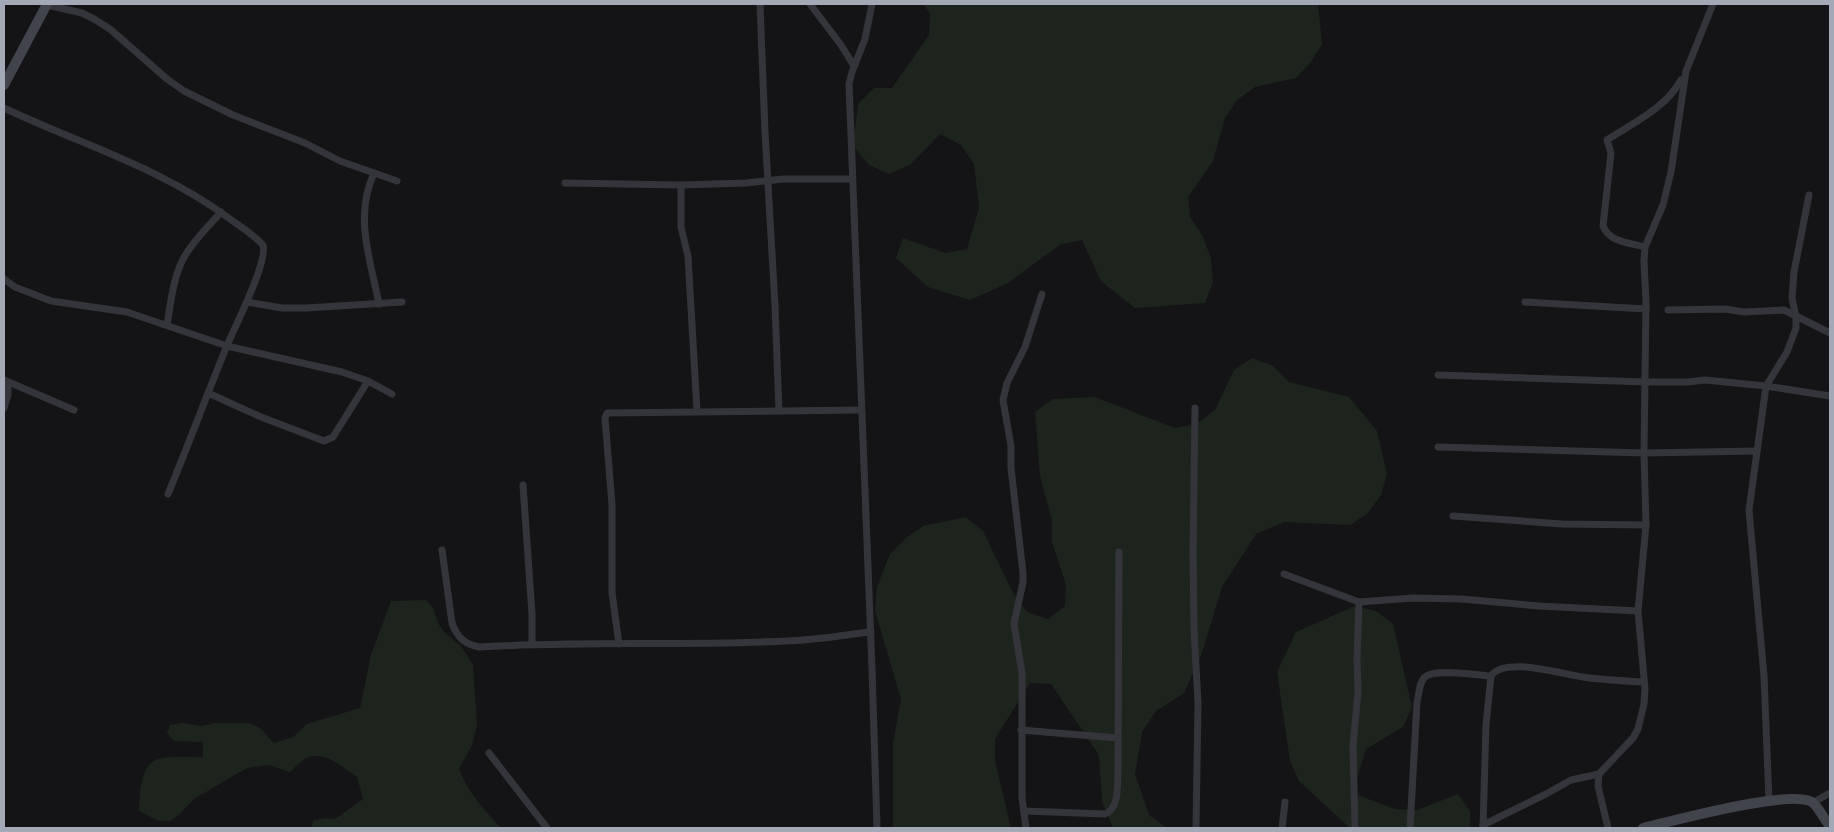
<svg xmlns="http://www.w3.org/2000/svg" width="1834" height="832" viewBox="0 0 1834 832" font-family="Rubik,sans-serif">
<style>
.green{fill:#1c241d}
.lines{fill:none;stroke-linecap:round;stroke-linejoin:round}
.street{stroke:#34353b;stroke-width:7}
.secondary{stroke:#42444b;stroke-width:10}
</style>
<rect width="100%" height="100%" fill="#141416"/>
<g class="green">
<polygon points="923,4 1318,4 1322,44 1311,62 1296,78 1255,87 1237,100 1225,118 1213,161 1188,197 1190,217 1202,235 1211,258 1213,282 1205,303 1135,308 1101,281 1082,240 1061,244 1008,283 970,300 928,287 896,258 903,238 945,253 967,249 979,208 974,164 961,145 940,134 910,165 889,174 869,165 853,146 858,104 874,88 892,88 929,35 930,13"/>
<polygon points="1252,358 1273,366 1289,382 1349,397 1377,431 1387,474 1381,495 1368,513 1350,525 1284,522 1256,534 1222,587 1202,653 1184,693 1156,711 1142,732 1135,774 1149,815 1167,828 1113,828 1102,802 1099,755 1051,684 1030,683 995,739 995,761 1010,824 1010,828 893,828 893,743 901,699 875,611 877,587 890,554 906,538 923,526 966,517 983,531 1013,593 1027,612 1048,619 1065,606 1066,585 1052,542 1052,520 1040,476 1035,412 1053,399 1095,397 1175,428 1196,424 1215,410 1234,370"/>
<path d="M426 600 433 608 438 623 444 632 461 646 473 665 477 724 472 745 459 769C468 792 484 810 501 828H312L313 821 324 818 335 819 363 799 357 777C343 768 323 748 305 759 299 762 295 768 290 772L269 765 247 768 194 799 179 815 170 821H159L139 811C140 793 140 760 163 758 176 756 190 758 203 757V742L174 741 167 733 170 725 182 723 202 726 214 723H249L260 728 274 743 293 737 307 724 360 708 371 655 391 601Z"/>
<polygon points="1355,606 1376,611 1393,624 1412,707 1403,727 1366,749 1352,793 1395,809 1417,810 1458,794 1470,811 1470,828 1350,828 1299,781 1290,761 1277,672 1296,632"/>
</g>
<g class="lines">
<g class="street">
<polyline points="760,4 765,132 775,305 779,411"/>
<polyline points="810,4 841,45 854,66"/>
<polyline points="872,4 865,39 852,72 849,84 872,669 877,828"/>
<polyline points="47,5 82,13 94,19 110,29 167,79 184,91 233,115 305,143 340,161 397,181"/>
<path d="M4 108C80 144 162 168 230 219 241 227 254 235 263 245 268 263 234 328 226 348 206 397 188 446 168 494"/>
<path d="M374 173C354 217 370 258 379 304"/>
<polyline points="565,183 681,185 746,183 784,179 852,179"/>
<polyline points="681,185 681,227 688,256 697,411"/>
<path d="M1645 247C1630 243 1609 242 1603 226L1611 153 1607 140C1633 123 1666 108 1681 80"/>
<polyline points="4,279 15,287 51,301 127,312 227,346 342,372 368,381 392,394"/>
<polyline points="247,302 282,308 306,308 402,302"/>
<polyline points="1525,302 1646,309"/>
<polyline points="1668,310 1725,309 1744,312 1784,310 1830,333"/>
<path d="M167 325C171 302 173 275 186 254 195 239 209 226 221 212"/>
<polyline points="1438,375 1646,382 1687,382 1705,380 1766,386 1830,396"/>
<polyline points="4,380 74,410"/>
<polyline points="208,393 261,417 324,441 333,437 368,381"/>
<polyline points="4,408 8,395 8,383"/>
<polyline points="1195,408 1193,555 1194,629 1198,703 1196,828"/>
<polyline points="1438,447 1644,453 1757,451"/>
<polyline points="523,485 532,614 532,644"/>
<polyline points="1453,516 1562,524 1646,525"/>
<path d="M442 550 452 623C457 637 464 644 479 647 581 641 684 646 787 641 815 640 843 635 871 632"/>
<polyline points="1284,574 1359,602 1413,598 1461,599 1539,606 1638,611"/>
<polyline points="619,644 612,593 612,505 605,418 607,413 861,410"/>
<polyline points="1021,730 1117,738"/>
<polyline points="489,753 547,828"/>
<polyline points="1769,801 1764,676 1749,510 1766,386 1787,352 1796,328 1796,317 1792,298 1794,272 1809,195"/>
<polyline points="1812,803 1830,793"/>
<path d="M1024 811 1105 814C1120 809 1117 783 1118 770L1119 552"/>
<polyline points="1483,825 1546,794 1571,780 1599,774"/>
<polyline points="1026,828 1022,798 1022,673 1014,624 1023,582 1023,573 1011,468 1011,446 1003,400 1007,383 1025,347 1042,294"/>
<polyline points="1282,828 1285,802"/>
<polyline points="1355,828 1353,746 1358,691 1357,658 1359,602"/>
<path d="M1410 828 1417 702C1419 695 1419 682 1425 677 1434 668 1477 675 1491 676"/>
<path d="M1483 828 1486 725 1491 676C1504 656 1562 674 1583 677 1603 680 1624 681 1644 682"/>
<polyline points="1608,828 1598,786 1599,774 1633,738 1638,729 1644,704 1645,689 1638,611 1646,525 1644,453 1646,302 1644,261 1645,247 1663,205 1671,172 1686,71 1713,4"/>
</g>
<g class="secondary">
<polyline points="4,85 47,4"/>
<path d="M1643 828C1672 821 1789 789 1812 802 1819 807 1824 820 1830 826"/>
</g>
</g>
<rect width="1834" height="832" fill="none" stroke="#a4a9b7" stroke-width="10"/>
</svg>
